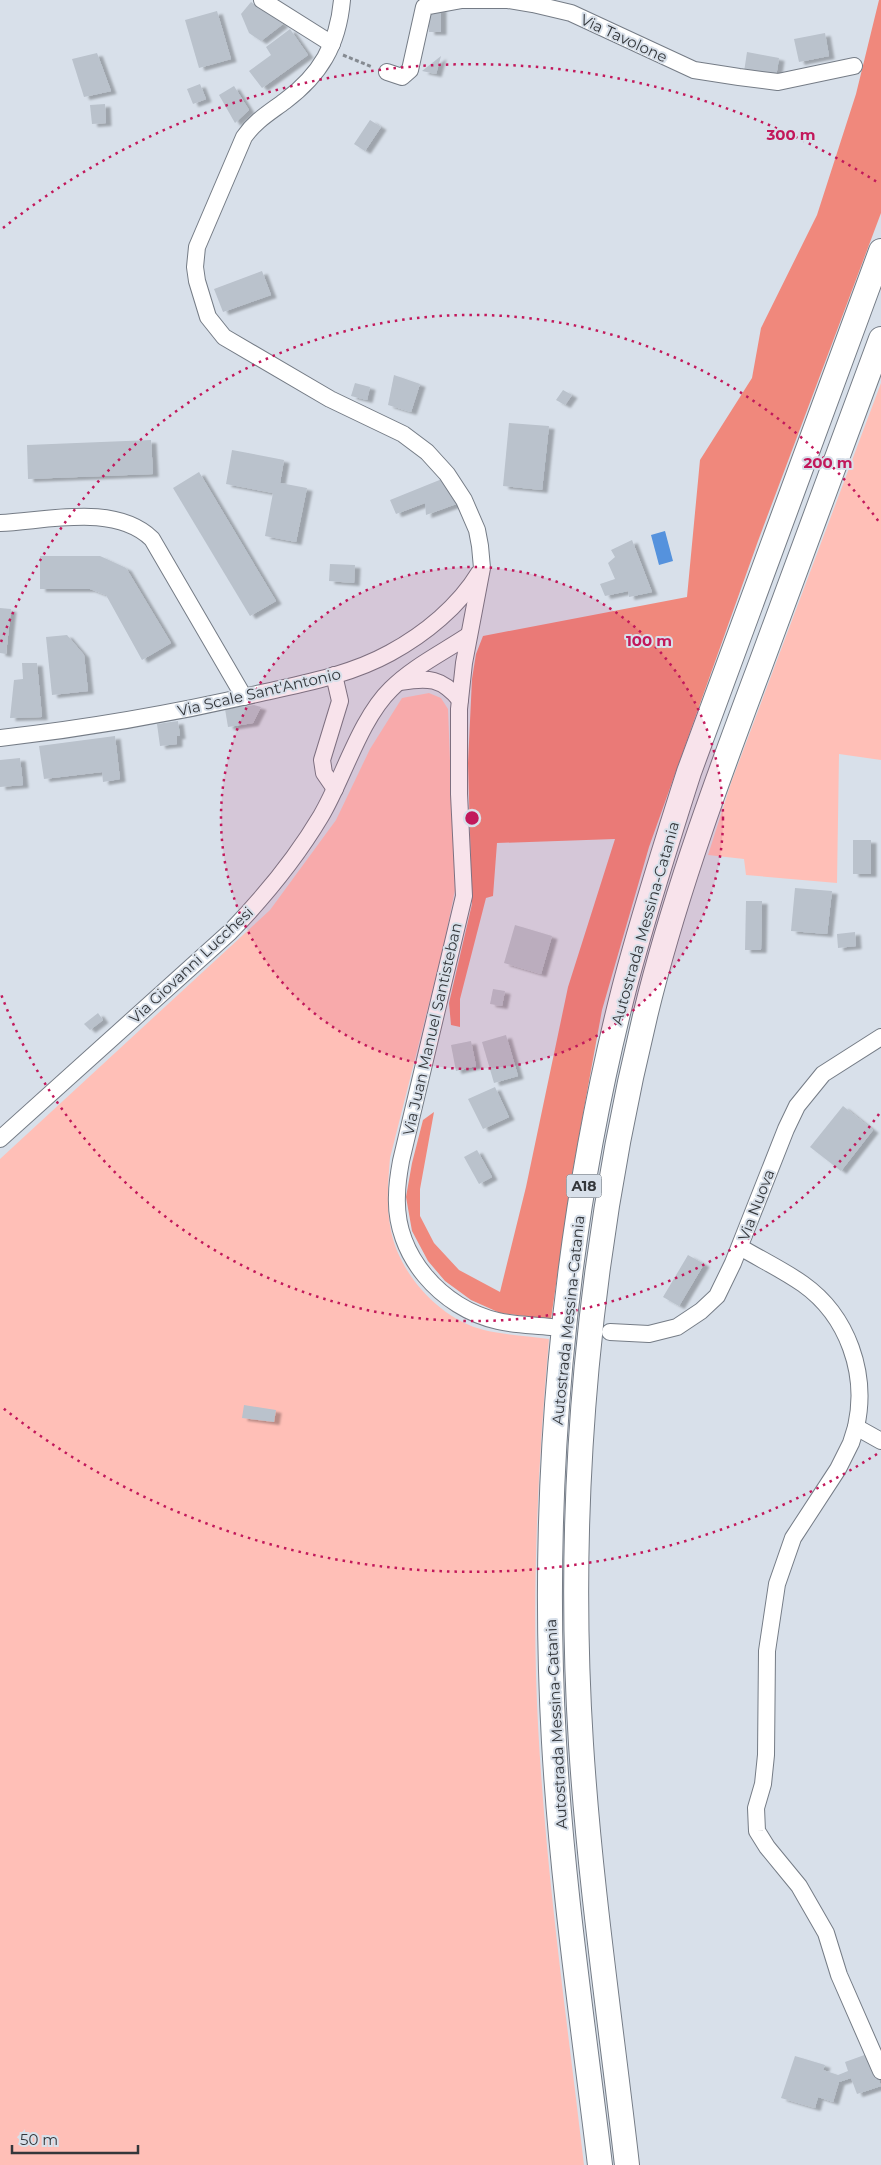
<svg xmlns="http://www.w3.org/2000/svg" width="881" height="2165" viewBox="0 0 881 2165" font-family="Montserrat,sans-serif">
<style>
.green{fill:#ffbfb7}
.forest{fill:#f0887c}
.water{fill:#5592dd}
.building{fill:#bac2cc;filter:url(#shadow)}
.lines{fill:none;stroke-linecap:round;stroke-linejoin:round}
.minor-casing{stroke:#757c86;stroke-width:18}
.highway-casing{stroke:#757c86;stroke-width:26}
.path{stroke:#858a91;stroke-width:3;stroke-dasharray:4 2.5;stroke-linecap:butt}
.minor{stroke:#fff;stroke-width:16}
.highway{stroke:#fff;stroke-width:24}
.ring{fill:none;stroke:#c2185b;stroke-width:2.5;stroke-dasharray:2.5 5}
.labels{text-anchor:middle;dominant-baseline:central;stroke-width:4;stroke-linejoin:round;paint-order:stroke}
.shield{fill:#d8e0ea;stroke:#656a70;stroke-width:1}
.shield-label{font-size:14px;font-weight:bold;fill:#34373b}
.street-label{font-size:15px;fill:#34373b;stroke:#d8e0ea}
.centre{fill:#c2185b;stroke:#d8e0ea;stroke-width:2.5}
.ring-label{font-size:15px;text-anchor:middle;font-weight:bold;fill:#c2185b;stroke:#d8e0ea;stroke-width:4;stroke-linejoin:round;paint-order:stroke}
</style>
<defs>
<filter id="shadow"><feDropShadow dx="5.5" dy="3" stdDeviation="1" flood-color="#0004"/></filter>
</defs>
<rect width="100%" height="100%" fill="#d8e0ea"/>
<g class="green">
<polygon points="881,383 881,760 839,754 837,883 746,875 744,859 708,855 731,783"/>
<path d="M429 693 441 698 448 709 455 890 444 944 390 1158C388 1183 386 1206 391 1231 400 1275 440 1319 484 1330 505 1335 527 1336 549 1339 539 1451 533 1563 536 1676 541 1840 565 2003 584 2165H0V1159L270 910 336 820 370 749 402 698Z"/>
</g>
<polygon class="forest" points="879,0 881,0 881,213 758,541 649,847 602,1010 571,1180 551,1319 500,1313 471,1300 445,1281 428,1261 412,1231 406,1197 412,1163 423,1120 434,1112 420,1189 420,1216 434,1243 459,1270 500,1292 526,1187 568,987 615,839 497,843 493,896 486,898 460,999 460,1027 451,1025 449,1003 472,904 468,763 472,679 476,654 483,636 687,597 700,460 752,378 761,328 817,215 856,94"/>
<polygon class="water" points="665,531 673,561 659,565 651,535"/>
<g class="building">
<polygon points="251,2 283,24 261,41 249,33 241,14"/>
<polygon points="441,8 441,32 429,32 428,9"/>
<polygon points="217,11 231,59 199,68 185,20"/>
<polygon points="290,29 308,55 262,88 249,71 271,55 266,47"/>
<polygon points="825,33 829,56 799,62 794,39"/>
<polygon points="747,52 779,58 776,77 744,72"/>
<polygon points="97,53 111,91 84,97 72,59"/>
<polygon points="441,56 436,74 422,71"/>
<polygon points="200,84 206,99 193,104 187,89"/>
<polygon points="234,86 249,110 235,123 219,95"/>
<polygon points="105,104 106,123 92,124 90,105"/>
<polygon points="370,120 381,127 365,151 354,144"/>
<polygon points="262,271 271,295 223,312 214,289"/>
<polygon points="394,375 420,384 411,412 388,405"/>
<polygon points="355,383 370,387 367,400 351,396"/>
<polygon points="563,390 572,395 565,405 556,400"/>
<polygon points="509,423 549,426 542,490 503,486"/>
<polygon points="151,440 153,474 28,479 27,445"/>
<polygon points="232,450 284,460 280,483 307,488 296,542 265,536 273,493 226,484"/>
<polygon points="199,472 276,601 250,616 173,488"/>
<polygon points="442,479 459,503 426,515 425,503 396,514 390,500"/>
<polygon points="632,540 652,592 629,597 628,591 605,596 600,584 615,579 608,563 615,557 611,550"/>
<polygon points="40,556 100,556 126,568 171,643 142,660 106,595 90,589 40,589"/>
<polygon points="330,564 355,565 354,583 329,581"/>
<polygon points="0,608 11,609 6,654 0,653"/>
<polygon points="67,635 84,655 88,691 52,695 46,637"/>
<polygon points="22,663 37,663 42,717 10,718 14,680 23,679"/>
<polygon points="254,705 261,707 253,723 228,727 225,709"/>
<polygon points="178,721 180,736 177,736 177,744 160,746 157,724"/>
<polygon points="115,736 120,779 103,782 102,772 44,779 39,746"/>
<polygon points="20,758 23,785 0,787 0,760"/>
<rect x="853" y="840" width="18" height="34"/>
<polygon points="795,888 832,891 827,934 791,931"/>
<polygon points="746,901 762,901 761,950 745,950"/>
<polygon points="515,925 552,936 541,974 504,963"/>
<polygon points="855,932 856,946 838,948 837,934"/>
<polygon points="493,989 505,991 502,1006 490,1004"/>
<polygon points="98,1013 103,1020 90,1030 84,1024"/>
<polygon points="506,1035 518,1076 494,1083 482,1042"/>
<polygon points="471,1041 476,1066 456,1071 451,1045"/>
<polygon points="495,1087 509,1117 483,1129 468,1099"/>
<polygon points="843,1106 873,1130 841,1171 810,1147"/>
<polygon points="477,1150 492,1177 479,1184 464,1157"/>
<polygon points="688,1255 704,1264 679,1306 663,1297"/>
<polygon points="244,1405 276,1410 274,1422 242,1418"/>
<polygon points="870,2053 881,2086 857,2094 851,2078 839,2082 833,2102 818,2097 815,2108 781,2098 795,2056 825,2065 823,2070 838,2075 848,2071 845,2062"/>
</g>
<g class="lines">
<defs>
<g id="minor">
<polyline points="262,0 332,44"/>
<path d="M342 0C338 45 320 75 285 101 269 113 255 121 244 137L197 247 195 267 197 281 208 317 224 337 330 399 403 434 427 452 447 474 464 500 477 530 480 546 482 568 464 663 459 709V794L464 896 401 1161C399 1172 397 1183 397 1195 394 1255 441 1308 498 1321 515 1325 534 1325 551 1327"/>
<polyline points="387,72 402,77 410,70 424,7 462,0 508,0 533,4 571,13 694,70 739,77 778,82 854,66"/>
<path d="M0 523C47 521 115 503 152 539L244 697"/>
<polyline points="334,675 340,701 322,760 324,773 335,789"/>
<path d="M401 682C428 677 442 678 460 700"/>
<path d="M0 738C88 728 175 713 261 693 305 683 350 675 390 653 425 634 459 606 479 573"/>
<path d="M0 1139 230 932C264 897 296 858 321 816 343 779 360 719 391 689 413 667 442 653 469 635"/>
<path d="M740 1247C760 1259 783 1270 803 1284 848 1316 868 1374 856 1427L881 1441"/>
<polyline points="610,1332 649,1334 677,1327 701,1311 717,1296 733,1263 786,1129 797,1106 823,1074 881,1037"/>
<polyline points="856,1427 851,1443 838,1469 793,1538 777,1584 767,1651 766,1755 763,1784 756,1808 757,1831 767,1847 799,1886 826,1933 839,1975 881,2071"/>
</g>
<g id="highway">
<path d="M600 2165C583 2024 562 1884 554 1742 540 1491 562 1233 624 989 643 916 666 844 689 772L881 251"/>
<path d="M627 2165C611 2025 590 1885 581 1744 565 1494 589 1239 650 996 679 883 719 775 760 666 800 557 841 448 881 339"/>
</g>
</defs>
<use href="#minor" class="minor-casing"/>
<use href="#highway" class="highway-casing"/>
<polyline class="path" points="343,55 372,67"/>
<use href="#minor" class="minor"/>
<use href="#highway" class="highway"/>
</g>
<circle cx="472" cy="818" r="251" fill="#c2185b" fill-opacity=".12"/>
<g class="ring">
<circle cx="472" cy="818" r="251"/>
<path d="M879 1114A503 503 0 0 1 1 994M1 642A503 503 0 0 1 879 522"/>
<path d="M877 1454A754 754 0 0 1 3 1408M3 228A754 754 0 0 1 877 182"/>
</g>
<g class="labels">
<rect class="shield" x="566.5" y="1174.5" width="35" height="23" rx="4"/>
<g class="shield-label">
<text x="584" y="1186">A18</text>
</g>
<g class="street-label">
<text transform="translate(624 38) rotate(25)">Via Tavolone</text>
<text transform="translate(259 692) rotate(-13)">Via Scale Sant'Antonio</text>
<text transform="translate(645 923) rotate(-74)">Autostrada Messina-Catania</text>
<text transform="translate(191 965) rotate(-43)">Via Giovanni Lucchesi</text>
<text transform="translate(432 1029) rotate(-77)">Via Juan Manuel Santisteban</text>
<text transform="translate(756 1205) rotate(-69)">Via Nuova</text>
<text transform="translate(568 1320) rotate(-84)">Autostrada Messina-Catania</text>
<text transform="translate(556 1724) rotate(-93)">Autostrada Messina-Catania</text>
</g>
</g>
<circle cx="472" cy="818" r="8" class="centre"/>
<g class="ring-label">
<text x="791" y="140">300 m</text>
<text x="828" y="468">200 m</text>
<text x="649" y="646">100 m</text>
</g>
<path d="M12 2145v8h126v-8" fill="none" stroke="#34373b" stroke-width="2.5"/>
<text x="20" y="2145" font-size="15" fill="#34373b" stroke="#d8e0ea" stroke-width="4" paint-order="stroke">50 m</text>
</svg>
